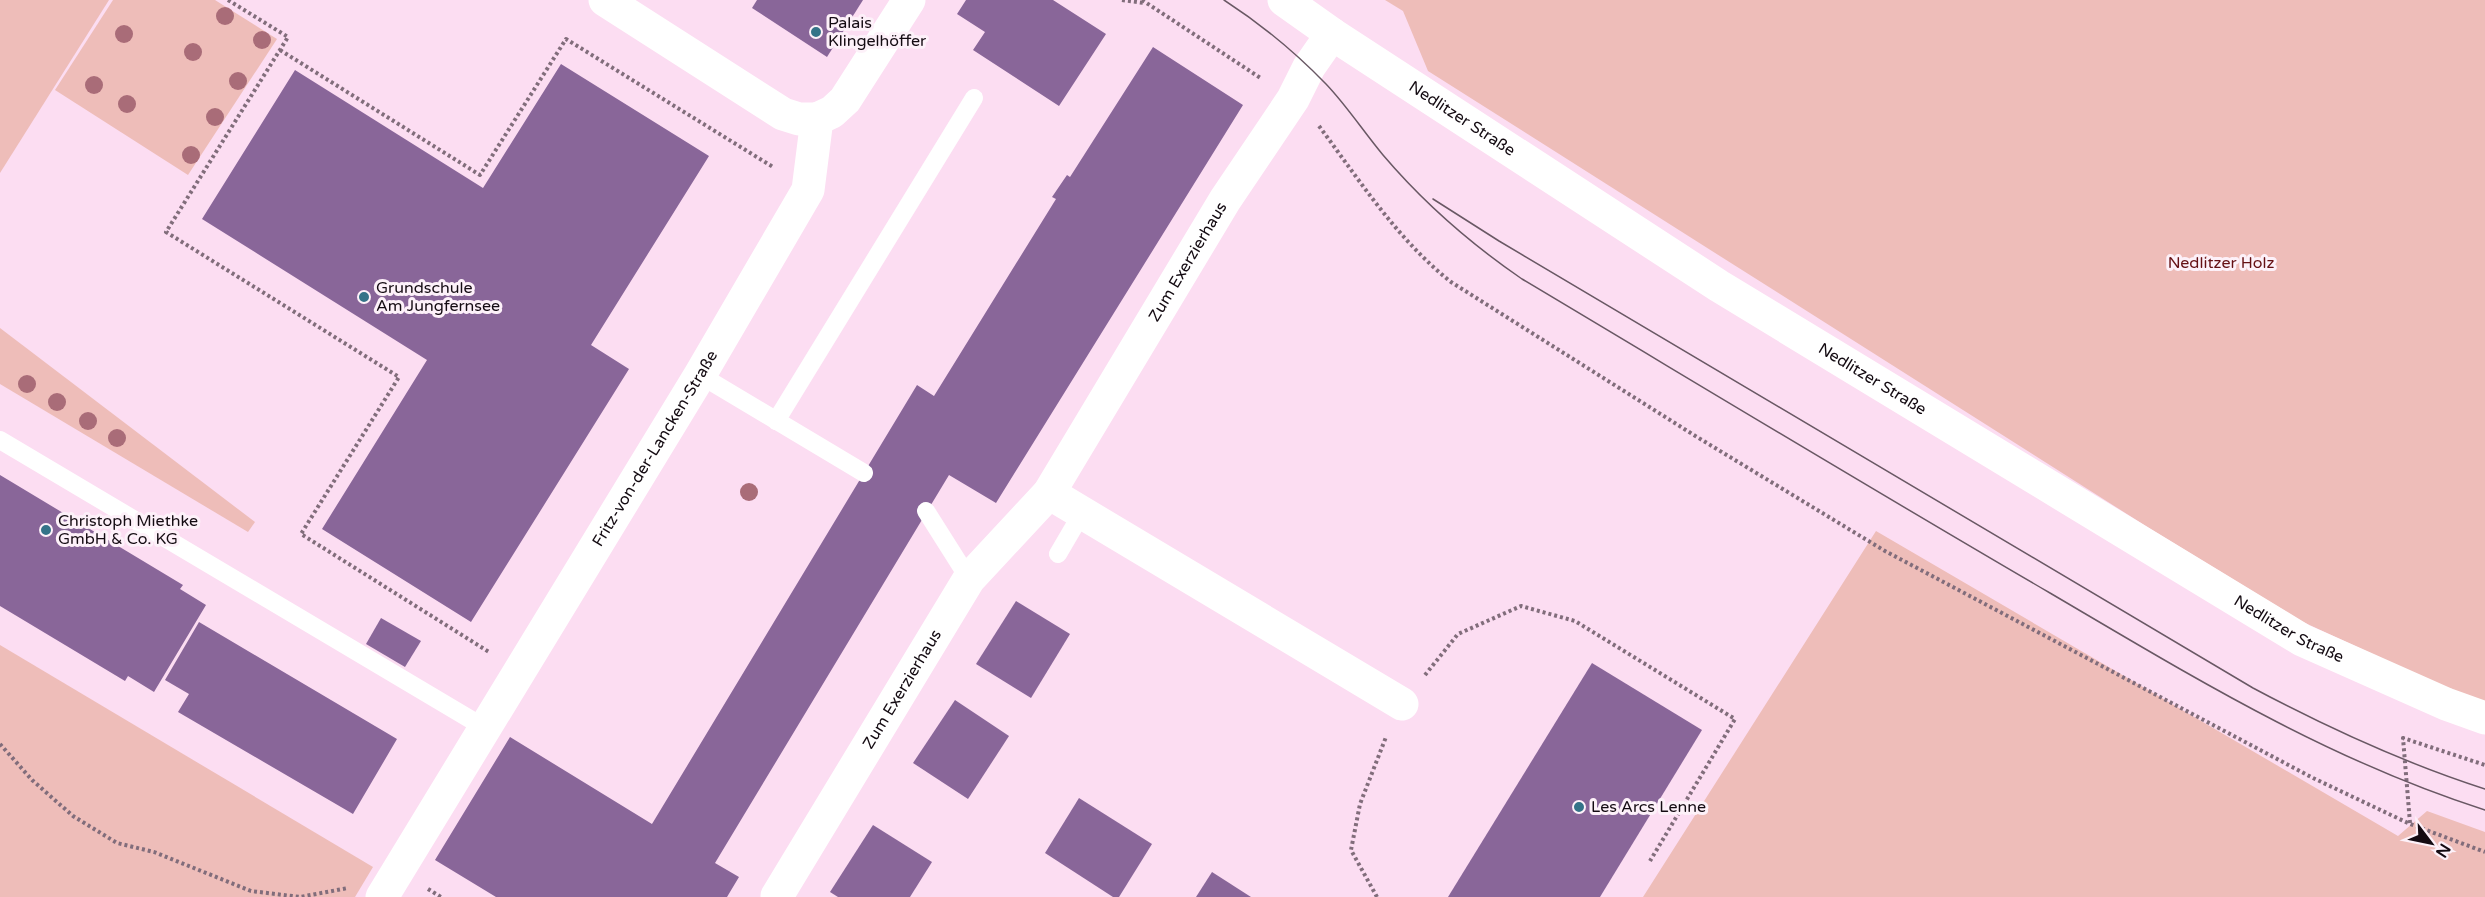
<svg xmlns="http://www.w3.org/2000/svg" width="2485" height="897" viewBox="0 0 2485 897" font-family="'Varela Round',sans-serif">
<style>
.green{fill:#eebdb9}
.building{fill:#896699}
.lines{fill:none;stroke-linecap:round;stroke-linejoin:round}
.path{stroke:#816d7b;stroke-width:4;stroke-dasharray:3 3;stroke-linecap:butt}
.lane{stroke:#fff;stroke-width:18}
.street{stroke:#fff;stroke-width:33}
.primary{stroke:#fff;stroke-width:33}
.tram{stroke:#695864;stroke-width:1.5}
.tree{fill:#a96c78}
.poi-dot{fill:#347388;stroke:#fdf1f9;stroke-width:2}
.labels{text-anchor:middle;dominant-baseline:central;stroke-width:6;stroke-linejoin:round;paint-order:stroke}
.poi-label{font-size:16px;fill:#140b12;stroke:#fdf1f9;text-anchor:start}
.street-label{font-size:16px;fill:#140b12;stroke:#fdf1f9}
.park-label{font-size:16px;fill:#651014;stroke:#fdf1f9}
</style>
<rect width="100%" height="100%" fill="#fcddf2"/>
<g class="green">
<polygon points="0,0 109,0 0,173"/>
<polygon points="113,0 215,0 277,39 188,175 55,90"/>
<polygon points="1385,0 2485,0 2485,701 2455,692 2303,622 2149,528 1428,71 1403,11"/>
<polygon points="0,328 255,522 248,532 0,384"/>
<polygon points="1876,531 2398,836 2427,811 2485,832 2485,897 1643,897"/>
<polygon points="0,645 373,867 355,897 0,897"/>
</g>
<g class="building">
<polygon points="757,0 863,0 827,57 752,8"/>
<polygon points="966,0 1053,0 1106,34 1059,106 973,50 985,32 957,14"/>
<polygon points="1153,47 1243,105 996,503 949,475 715,863 739,877 727,897 496,897 435,860 510,737 652,824 917,385 934,396 1056,199 1052,197 1067,175 1070,177"/>
<polygon points="561,64 709,156 591,345 629,369 471,622 322,529 427,360 202,219 295,70 483,188"/>
<polygon points="0,475 183,585 180,589 206,605 154,692 128,676 125,681 0,606"/>
<polygon points="1016,601 1070,634 1031,698 976,664"/>
<polygon points="381,618 421,641 405,667 366,644"/>
<polygon points="199,622 397,739 353,814 178,712 189,694 165,680"/>
<polygon points="1592,663 1702,730 1600,897 1448,897"/>
<polygon points="955,700 1009,736 968,799 913,763"/>
<polygon points="1079,798 1152,844 1119,897 1113,897 1045,853"/>
<polygon points="873,825 932,862 910,897 838,897 830,892"/>
<polygon points="1212,872 1251,897 1196,897"/>
</g>
<g class="lines">
<g class="path">
<polyline points="228,0 288,37 166,232 399,377 301,534 489,652"/>
<polyline points="1122,0 1144,3"/>
<polyline points="1142,0 1262,79"/>
<polyline points="280,50 480,175 566,39 773,167"/>
<path d="M1319 126C1360 181 1397 239 1451 282L1697 437 1885 551 2313 778 2410 824 2485 852"/>
<polyline points="1425,675 1458,634 1521,606 1575,621 1735,719 1650,861"/>
<polyline points="0,744 32,780 73,816 117,843 154,852 251,891 300,897 348,888"/>
<polyline points="2410,823 2403,738 2485,765"/>
<polyline points="428,889 441,897"/>
<polyline points="1377,897 1351,850 1360,804 1386,737"/>
</g>
<g class="lane">
<polyline points="700,375 864,473"/>
<polyline points="776,421 974,98"/>
<polyline points="0,440 485,728"/>
<polyline points="926,511 969,579"/>
<polyline points="1058,554 1082,513"/>
</g>
<g class="street">
<polyline points="605,0 783,114 799,119 817,119"/>
<polyline points="1049,493 1402,704"/>
<path id="s1" d="M382 897 700 375 808 190 817 119 832 112 845 100 909 0"/>
<path id="s2" d="M779 897 777 896 969 579 1049 493 1225 200 1293 99 1309 67 1332 34"/>
</g>
<path class="primary" id="s3" d="M1284 0 1332 34 1719 286 2302 640 2446 704 2485 718"/>
<g class="tram">
<path d="M1224 0C1261 24 1295 52 1326 84 1347 106 1363 131 1383 155 1423 202 1471 244 1522 279 1698 384 1873 490 2050 593 2193 677 2326 759 2485 810"/>
<path d="M1433 199 1499 241 2253 688C2328 728 2404 763 2485 789"/>
</g>
</g>
<g class="tree">
<circle cx="225" cy="16" r="9"/>
<circle cx="124" cy="34" r="9"/>
<circle cx="262" cy="40" r="9"/>
<circle cx="193" cy="52" r="9"/>
<circle cx="238" cy="81" r="9"/>
<circle cx="94" cy="85" r="9"/>
<circle cx="127" cy="104" r="9"/>
<circle cx="215" cy="117" r="9"/>
<circle cx="191" cy="155" r="9"/>
<circle cx="27" cy="384" r="9"/>
<circle cx="57" cy="402" r="9"/>
<circle cx="88" cy="421" r="9"/>
<circle cx="117" cy="438" r="9"/>
<circle cx="749" cy="492" r="9"/>
</g>
<g class="poi-dot">
<circle cx="816" cy="32" r="6"/>
<circle cx="364" cy="297" r="6"/>
<circle cx="46" cy="530" r="6"/>
<circle cx="1579" cy="807" r="6"/>
</g>
<g class="labels">
<g class="poi-label">
<text x="828" y="23">Palais<tspan x="828" dy="18">Klingelhöffer</tspan></text>
<text x="376" y="288">Grundschule<tspan x="376" dy="18">Am Jungfernsee</tspan></text>
<text x="58" y="521">Christoph Miethke<tspan x="58" dy="18">GmbH &amp; Co. KG</tspan></text>
<text x="1591" y="807">Les Arcs Lenne</text>
</g>
<g class="street-label">
<text stroke="none"><textPath href="#s3" startOffset="214">Nedlitzer Straße</textPath></text>
<text stroke="none"><textPath href="#s2" startOffset="760">Zum Exerzierhaus</textPath></text>
<text stroke="none"><textPath href="#s3" startOffset="700">Nedlitzer Straße</textPath></text>
<text stroke="none"><textPath href="#s1" startOffset="525">Fritz-von-der-Lancken-Straße</textPath></text>
<text stroke="none"><textPath href="#s3" startOffset="1186">Nedlitzer Straße</textPath></text>
<text stroke="none"><textPath href="#s2" startOffset="244">Zum Exerzierhaus</textPath></text>
</g>
<g class="park-label">
<text x="2221" y="263">Nedlitzer Holz</text>
</g>
</g>
<g transform="translate(2431 843) rotate(122)" stroke="#fdf1f9" stroke-width="4.5" paint-order="stroke">
<path d="M0-4.5L10 22L0 15L-10 22Z" fill="#140b12"/>
<text y="-9" font-size="16" font-weight="bold" text-anchor="middle" fill="#140b12">N</text>
</g>
</svg>
